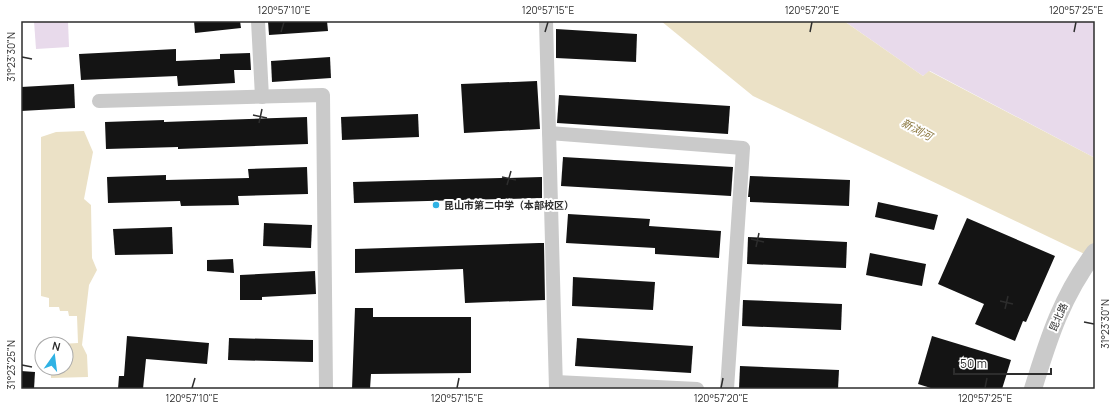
<svg xmlns="http://www.w3.org/2000/svg" width="1116" height="410" viewBox="0 0 1116 410" font-family="Manrope,'Noto Sans SC',sans-serif">
<style>
.green{fill:#e8daeb}
.water{fill:#ebe1c6}
.building{fill:#141414}
.lines{fill:none;stroke-linecap:round;stroke-linejoin:round}
.minor{stroke:#cacaca;stroke-width:14}
.tertiary{stroke:#cacaca;stroke-width:18}
.ticks{fill:none;stroke:#2d2d2d;stroke-width:1.5}
.poi-dot{fill:#2fb2e4;stroke:#fff;stroke-width:1.5}
.labels{text-anchor:middle;dominant-baseline:central;stroke-width:4;stroke-linejoin:round;paint-order:stroke}
.poi-label{font-size:10px;font-weight:bold;fill:#2d2d2d;stroke:#fff;text-anchor:start}
.street-label{font-size:10px;fill:#2d2d2d;stroke:#fff}
.water-label{font-size:11px;font-style:italic;fill:#88743a;stroke:#fff}
.neatline{fill:none;stroke:#2d2d2d;stroke-width:1.5}
.ticks-label{font-size:10px;text-anchor:middle;fill:#2d2d2d}
</style>
<rect width="100%" height="100%" fill="#fff"/>
<g class="green">
<polygon points="34,21 68,21 69,47 36,49"/>
<polygon points="844,21 1095,21 1095,158 930,71 923,76"/>
</g>
<g class="water">
<polygon points="661,21 844,21 923,76 929,71 1095,158 1095,259 753,96"/>
<polygon points="84,131 93,152 84,199 91,205 92,258 97,270 89,285 82,345 87,355 88,377 51,378 51,368 66,368 66,344 61,344 78,343 77,316 69,316 68,311 60,311 59,307 49,307 49,298 41,296 41,137 56,132"/>
</g>
<g class="building">
<polygon points="194,21 240,21 241,28 195,33"/>
<polygon points="268,21 327,21 328,31 269,35"/>
<polygon points="556,29 637,34 636,62 556,58"/>
<polygon points="176,49 176,61 220,59 220,54 250,53 251,70 234,70 235,83 178,86 177,76 81,80 79,54"/>
<polygon points="330,57 331,78 272,82 271,61"/>
<polygon points="537,81 540,129 464,133 461,84"/>
<polygon points="74,84 75,108 21,111 21,87"/>
<polygon points="559,95 730,106 728,134 557,123"/>
<polygon points="418,114 419,137 342,140 341,117"/>
<polygon points="307,117 308,144 178,149 178,147 106,149 105,122 164,120 164,122"/>
<polygon points="563,157 733,167 731,196 561,186"/>
<polygon points="307,167 308,194 238,196 239,205 181,206 180,201 108,203 107,177 166,175 166,180 249,178 248,169"/>
<polygon points="750,176 850,180 849,206 750,202 750,197 748,197"/>
<polygon points="542,177 542,198 354,203 353,182"/>
<polygon points="878,202 938,215 934,230 875,217"/>
<polygon points="568,214 650,219 649,226 721,231 719,258 655,254 655,248 566,243"/>
<polygon points="967,218 1055,256 1026,322 1023,321 1015,341 975,324 984,304 938,284"/>
<polygon points="264,223 312,225 311,248 263,246"/>
<polygon points="172,227 173,254 115,255 113,229"/>
<polygon points="748,237 847,242 846,268 747,264"/>
<polygon points="539,243 544,243 545,300 465,303 463,269 355,273 355,249"/>
<polygon points="870,253 926,264 922,286 866,275"/>
<polygon points="233,259 234,273 207,271 207,260"/>
<polygon points="315,271 316,294 262,297 262,300 240,300 240,275"/>
<polygon points="573,277 655,282 653,310 572,306"/>
<polygon points="743,300 842,304 841,330 742,326"/>
<polygon points="355,308 373,308 373,317 471,317 471,373 371,374 370,389 352,389"/>
<polygon points="127,336 209,343 207,364 146,359 143,389 118,389 119,376 124,376"/>
<polygon points="932,336 1011,360 1002,389 934,389 918,384"/>
<polygon points="229,338 313,340 313,362 228,360"/>
<polygon points="577,338 693,346 691,373 575,366"/>
<polygon points="740,366 839,370 838,389 739,389"/>
<polygon points="21,371 35,372 34,389 21,389"/>
</g>
<g class="lines">
<g class="minor">
<polyline points="258,21 262,97"/>
<polyline points="546,21 556,389"/>
<polyline points="99,101 323,95 326,389"/>
<polyline points="549,133 743,148 727,389"/>
<polyline points="556,382 697,389"/>
</g>
<path class="tertiary" d="M1033 389C1049 337 1062 296 1095 252"/>
</g>
<path class="ticks" d="M281 32 284 22M545 32 548 22M810 32 812 22M1074 32 1076 22M22 57 32 59M253 115 267 118M259 123 262 109M502 177 516 180M507 185 511 171M751 239 764 242M756 247 759 233M1000 301 1013 304M1005 309 1008 296M1084 322 1094 324M22 365 32 367M192 388 195 378M457 388 459 378M721 388 723 378M985 388 987 378"/>
<circle class="poi-dot" cx="436" cy="205" r="4"/>
<g class="labels">
<g class="poi-label">
<text x="444" y="205">昆山市第二中学（本部校区）</text>
</g>
<g class="street-label">
<text transform="translate(1058 317) rotate(-66)">昆北路</text>
</g>
<g class="water-label">
<text transform="translate(917 129) rotate(28)">新浏河</text>
</g>
</g>
<rect width="1116" height="410" fill="none" stroke="#ffffff" stroke-width="44"/>
<g transform="translate(54 356) rotate(14)"><circle r="19" fill="#ffffff" stroke="#ababab"/>
<path d="M0-3L7 15L0 10L-7 15Z" fill="#2fb2e4"/>
<text y="-6" font-size="11" font-weight="bold" text-anchor="middle" fill="#2d2d2d">N</text>
</g>
<path d="M954 368v6h97v-6" fill="none" stroke="#2d2d2d" stroke-width="2"/>
<text x="960" y="368" font-size="12" fill="#2d2d2d" stroke="#ffffff" stroke-width="3" paint-order="stroke">50 m</text>
<rect x="22" y="22" width="1072" height="366" class="neatline"/>
<g class="ticks-label">
<text x="284" y="14">120°57'10"E</text>
<text x="548" y="14">120°57'15"E</text>
<text x="812" y="14">120°57'20"E</text>
<text x="1076" y="14">120°57'25"E</text>
<text transform="translate(11 57) rotate(-90)" y="4">31°23'30"N</text>
<text transform="translate(1105 324) rotate(-90)" y="4">31°23'30"N</text>
<text transform="translate(11 365) rotate(-90)" y="4">31°23'25"N</text>
<text x="192" y="402">120°57'10"E</text>
<text x="457" y="402">120°57'15"E</text>
<text x="721" y="402">120°57'20"E</text>
<text x="985" y="402">120°57'25"E</text>
</g>
</svg>
